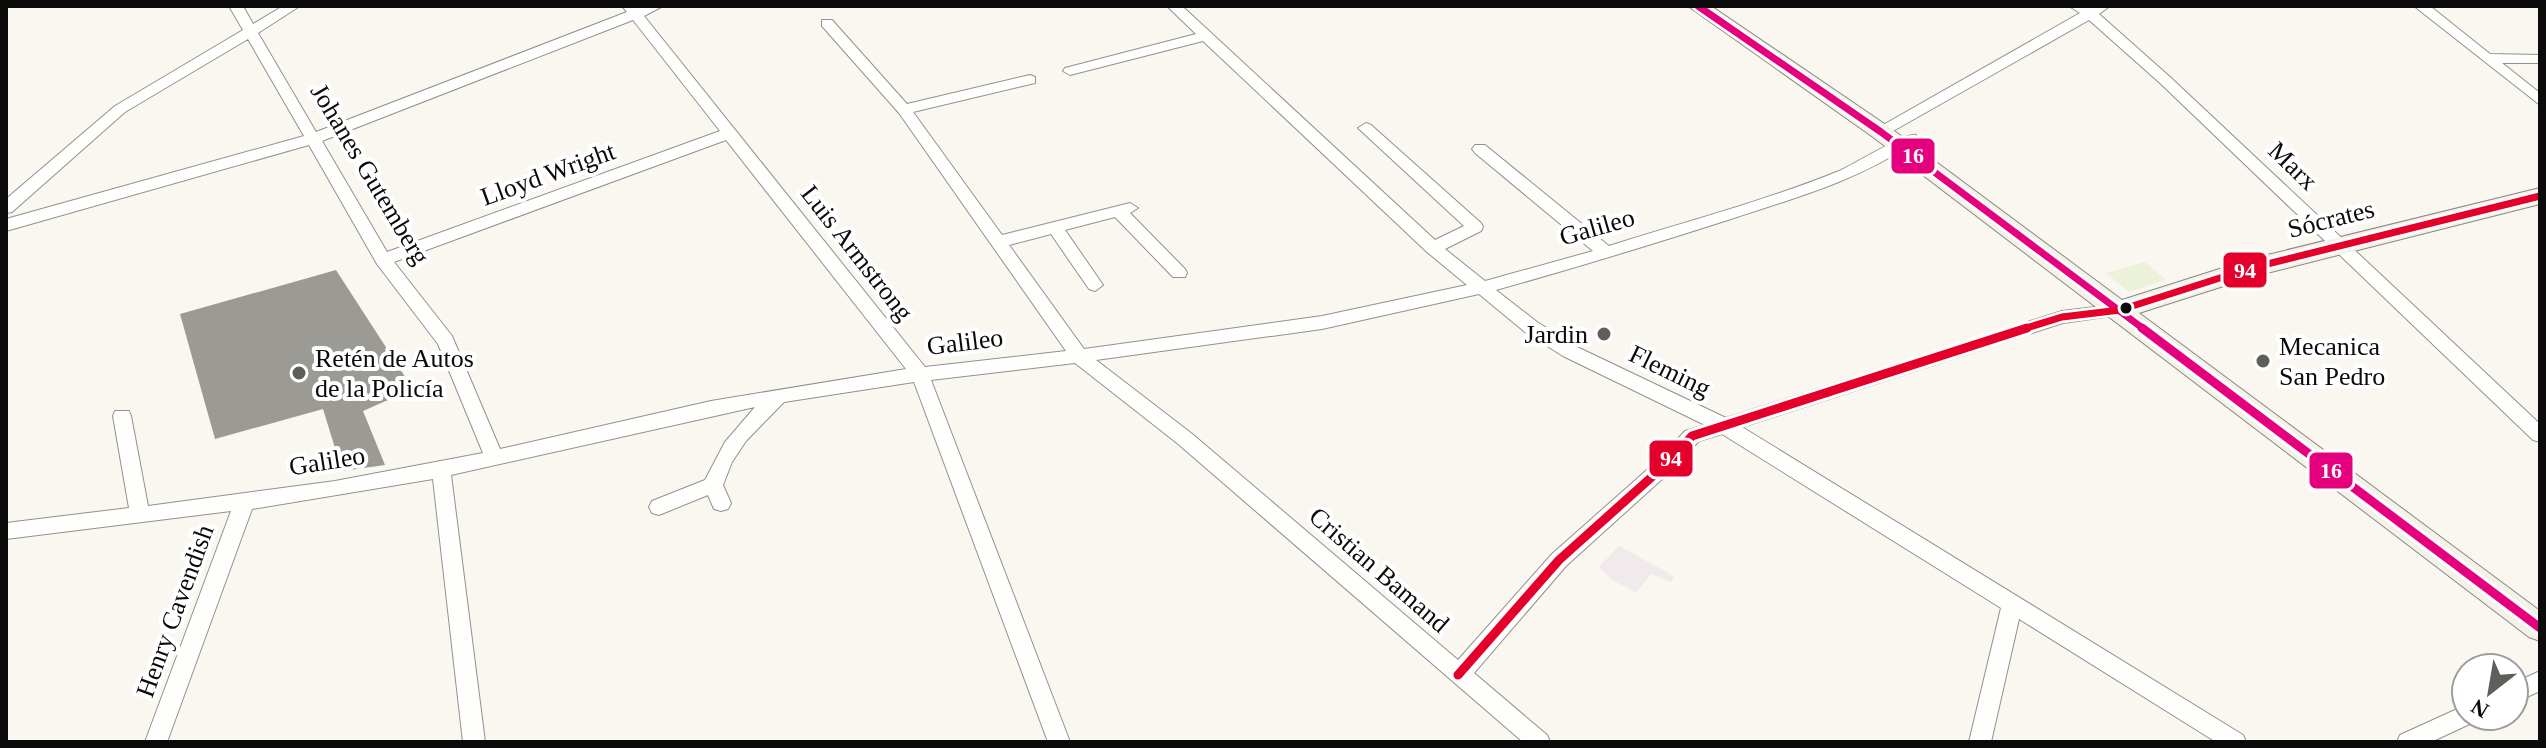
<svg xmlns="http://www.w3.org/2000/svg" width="2546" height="748" viewBox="0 0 2546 748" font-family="'Times New Roman',serif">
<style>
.industrial{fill:#f0eaec}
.pitch{fill:#ecf2da}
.building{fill:#9c9a95}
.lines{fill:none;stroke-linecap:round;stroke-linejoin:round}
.street-casing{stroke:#92918e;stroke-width:2}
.secondary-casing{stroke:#898884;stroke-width:2}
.street{fill:#fefefd;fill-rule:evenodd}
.secondary{fill:#f4f2e8;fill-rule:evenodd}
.bus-1-far1-casing{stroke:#fff;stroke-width:12}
.bus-1-casing{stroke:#fff;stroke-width:15}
.bus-2-far1-casing{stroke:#fff;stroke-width:12}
.bus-2-casing{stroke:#fff;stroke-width:15}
.bus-1-far1{stroke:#e5007d;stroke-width:7}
.bus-1{stroke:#e5007d;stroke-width:9}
.bus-2-far1{stroke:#e4002b;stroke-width:7}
.bus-2{stroke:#e4002b;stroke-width:9}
.bus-dot{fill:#0b0b0b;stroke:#fff;stroke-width:3}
.poi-dot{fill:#5e5e5b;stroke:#fff;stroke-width:3}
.labels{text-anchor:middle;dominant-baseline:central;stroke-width:8;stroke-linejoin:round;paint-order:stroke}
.street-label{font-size:26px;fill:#0b0b0b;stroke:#fff}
.poi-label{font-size:26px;fill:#0b0b0b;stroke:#fff;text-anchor:start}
.line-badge{stroke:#fff;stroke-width:3}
.badge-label{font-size:22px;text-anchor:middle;font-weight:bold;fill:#fff}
</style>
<rect width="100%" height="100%" fill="#f9f7ef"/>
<polygon class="industrial" points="1619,546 1674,576 1671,582 1651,574 1636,593 1611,579 1599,567"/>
<polygon class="pitch" points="2145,262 2166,280 2129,292 2106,273"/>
<polygon class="building" points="336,270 413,389 363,411 385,465 342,471 323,409 215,439 180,314"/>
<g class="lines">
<defs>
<g id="street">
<path d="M229 6H243L253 24 283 6H300L258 33 316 132 627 12 622 6H663L644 16 925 367 1066 351 899 113 822 26V20H832L907 104 1030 75 1035 77V83L913 112 1002 235 1130 203 1138 208 1130 213 1185 269 1187 273 1185 277H1173L1115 217 1065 230 1103 285 1095 291 1089 289 1051 234 1009 245 1084 349 1322 316 1467 285 1427 252 1203 41 1070 75 1063 71 1065 68 1196 34 1167 6H1182L1435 240 1464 226 1358 128 1366 123 1371 125 1481 223 1483 227 1481 231 1445 249 1485 281 1593 251 1475 153 1472 149 1475 145H1485L1609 246C1685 222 1765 201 1839 171 1855 164 1906 132 1916 135V141C1860 180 1795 198 1731 219 1653 244 1575 268 1496 290L1537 322 1575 346 1726 418 2062 311 2120 304 2126 306 2129 310 2126 314 2063 323 1742 427 2243 735 2246 742H2216L2019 619 1991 742H1969L2001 608 1722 434 1699 441 1671 471 1566 566 1474 673 1547 735 1550 742H1523L1177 443 1075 363 931 380 1070 742H1048L914 382 784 402 746 441 732 462 723 485 731 503 728 509 721 511 714 509 708 495 659 515 652 513 649 507 652 501 705 480 725 442 755 407 451 475 485 742H463L433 479 252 509 167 742H145L231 511 6 539V523L129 508 113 416 115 411H129L131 416 148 506 335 481 483 453 438 344 377 264 309 145 6 231V219L304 136 248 39 125 112 12 212 6 213V199L115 106 243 30ZM633 20 720 131 387 252 322 141ZM726 140 906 369 711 401 500 449 452 336 394 262ZM1479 294 1525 332 1563 356 1705 425 1685 431 1657 461 1552 554 1458 660 1191 433 1096 360 1322 329Z"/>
<polygon points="2069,6 2110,6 2099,14 2170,77 2540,424 2540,442 2533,440 2160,83 2089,20 1886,135 1876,135 1876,129 2080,13"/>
<polygon points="2414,6 2430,6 2490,54 2540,55 2540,63 2502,63 2540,93 2540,105"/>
<polygon points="2540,671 2540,691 2514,703 2514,683"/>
<polygon points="2466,705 2466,716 2476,716 2474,722 2431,742 2397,742 2400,735"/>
</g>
<polygon id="secondary" points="1688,6 1711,6 1889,127 2122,300 2251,259 2540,188 2540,204 2255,276 2139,313 2540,611 2540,641 2529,637 1873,137"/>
</defs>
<use href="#street" class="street-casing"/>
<use href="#secondary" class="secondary-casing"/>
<use href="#street" class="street"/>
<use href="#secondary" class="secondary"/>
<defs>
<polyline id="bus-1-far1" points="1698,6 1881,132 2145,330"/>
<polyline id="bus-1" points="2142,328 2540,628"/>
<polyline id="bus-2-far1" points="2020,330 2062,317 2120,310 2251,268 2540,196"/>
<polyline id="bus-2" points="1458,675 1559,560 1664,466 1692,436 2027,328"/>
</defs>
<use href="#bus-1-far1" class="bus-1-far1-casing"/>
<use href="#bus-1" class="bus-1-casing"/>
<use href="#bus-2-far1" class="bus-2-far1-casing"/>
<use href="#bus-2" class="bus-2-casing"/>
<use href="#bus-1-far1" class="bus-1-far1"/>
<use href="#bus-1" class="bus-1"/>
<use href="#bus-2-far1" class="bus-2-far1"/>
<use href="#bus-2" class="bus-2"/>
</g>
<circle class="bus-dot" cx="2126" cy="308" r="7"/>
<g class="poi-dot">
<circle cx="1604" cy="334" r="8"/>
<circle cx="2263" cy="361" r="8"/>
<circle cx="299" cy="373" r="8"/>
</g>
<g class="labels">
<g class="street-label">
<text transform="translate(2293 166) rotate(44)">Marx</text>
<text transform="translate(370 174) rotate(59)">Johanes Gutemberg</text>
<text transform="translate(548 174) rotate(-20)">Lloyd Wright</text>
<text transform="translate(2331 219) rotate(-14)">Sócrates</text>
<text transform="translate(1597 227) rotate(-16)">Galileo</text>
<text transform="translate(857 253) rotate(52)">Luis Armstrong</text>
<text transform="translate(965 342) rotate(-7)">Galileo</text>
<text transform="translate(1670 371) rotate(26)">Fleming</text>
<text transform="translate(327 461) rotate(-9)">Galileo</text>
<text transform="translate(1379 570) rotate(41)">Cristian Bamand</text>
<text transform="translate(175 611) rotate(-70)">Henry Cavendish</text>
</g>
<g class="poi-label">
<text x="1588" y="334" text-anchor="end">Jardin</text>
<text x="2279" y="346">Mecanica<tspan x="2279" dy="30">San Pedro</tspan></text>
<text x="315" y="358">Retén de Autos<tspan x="315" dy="30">de la Policía</tspan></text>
</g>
</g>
<g class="line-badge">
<rect x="1890" y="137" width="46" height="38" rx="8" fill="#e5007d"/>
<rect x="2222" y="251" width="46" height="38" rx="8" fill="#e4002b"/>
<rect x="1648" y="439" width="46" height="39" rx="8" fill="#e4002b"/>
<rect x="2308" y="451" width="46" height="39" rx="8" fill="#e5007d"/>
</g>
<g class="badge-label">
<text x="1913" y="163">16</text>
<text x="2245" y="278">94</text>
<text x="1671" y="466">94</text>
<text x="2331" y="478">16</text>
</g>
<rect width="2546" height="748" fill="none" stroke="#0b0b0b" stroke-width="16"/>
<g transform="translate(2490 692) rotate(211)"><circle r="38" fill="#ffffff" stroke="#9d9d9d" stroke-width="2"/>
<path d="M0-6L14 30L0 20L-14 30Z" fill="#5e5e5b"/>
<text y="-12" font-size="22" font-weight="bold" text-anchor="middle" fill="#0b0b0b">N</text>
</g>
</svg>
